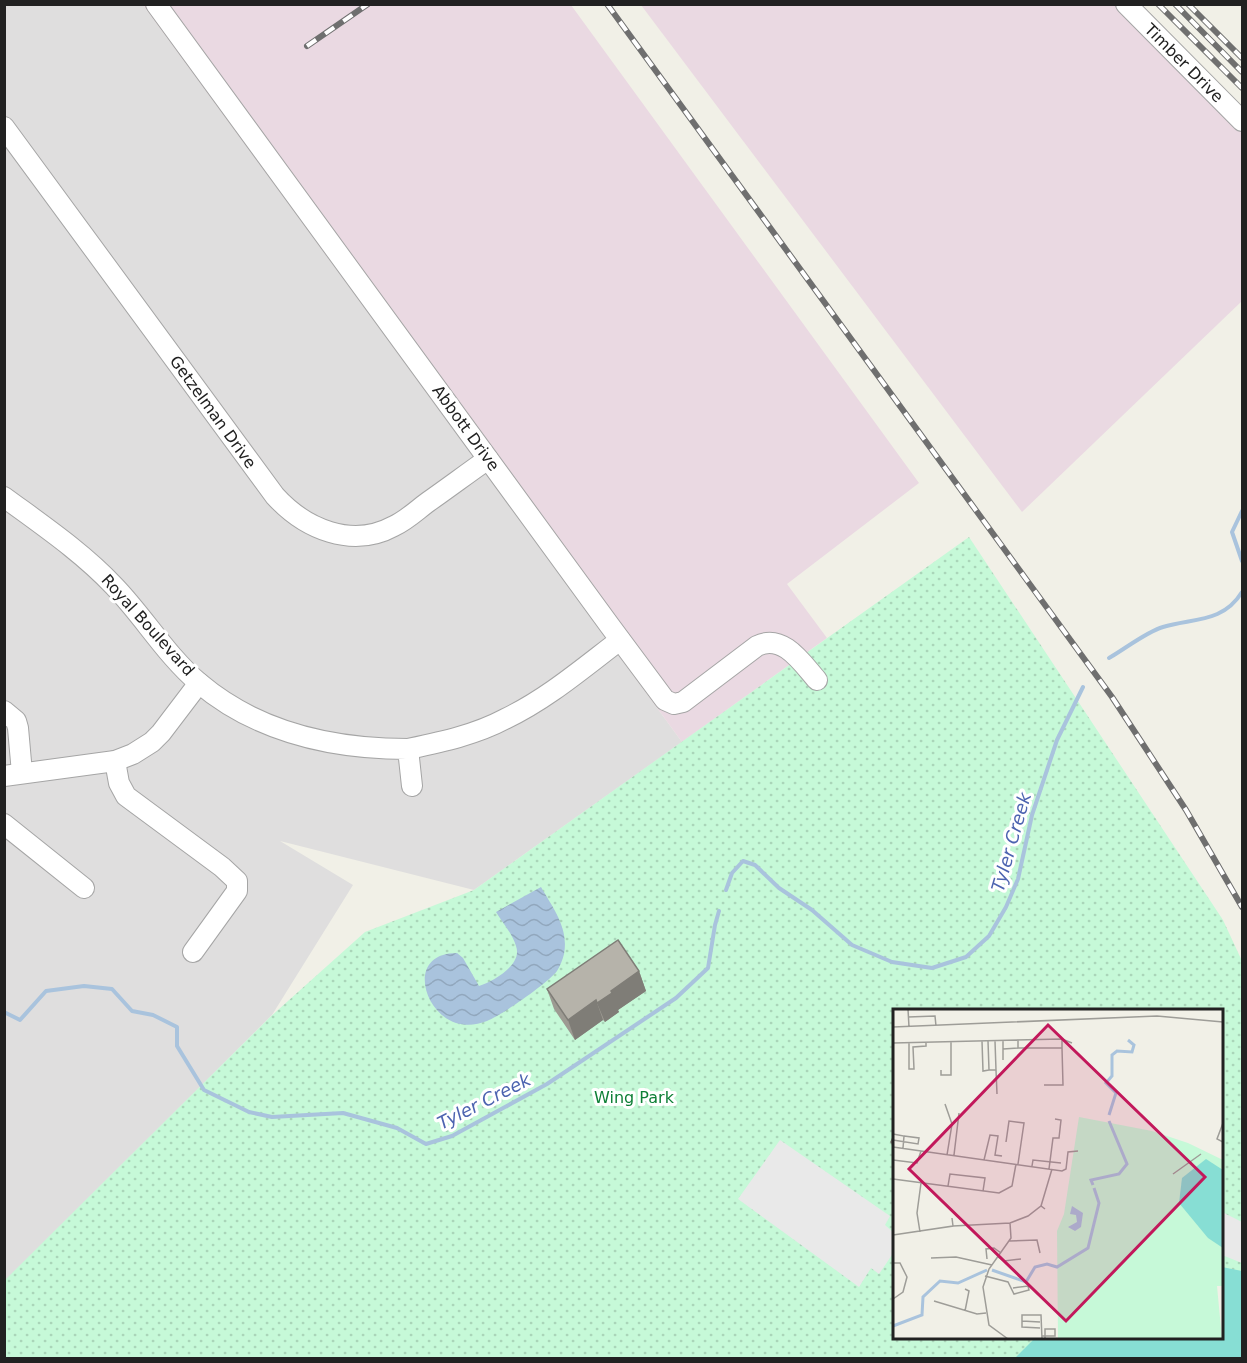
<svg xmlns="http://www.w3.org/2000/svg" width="1247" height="1363" viewBox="0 0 1247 1363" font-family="'DejaVu Sans',sans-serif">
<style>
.residential{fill:#dfdede}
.industrial{fill:#ead9e2}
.park{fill:url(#park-dots);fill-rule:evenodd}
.pitch{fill:#87ded4}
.parking{fill:#e9e9e9}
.water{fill:url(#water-waves)}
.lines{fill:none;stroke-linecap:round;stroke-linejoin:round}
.stream{stroke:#a9c3dd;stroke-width:4}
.minor-casing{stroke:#a5a5a5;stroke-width:22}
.minor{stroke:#fff;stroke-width:20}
.rail-casing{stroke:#6f6f6f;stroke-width:6}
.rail{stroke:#fff;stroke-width:4;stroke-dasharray:11;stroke-linecap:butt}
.wall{fill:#9d9a92}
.shaded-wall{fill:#7f7d77}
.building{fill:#b6b3aa;stroke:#7f7d77;stroke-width:1.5}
.labels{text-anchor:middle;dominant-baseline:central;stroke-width:6;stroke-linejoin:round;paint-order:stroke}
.street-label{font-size:16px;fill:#212121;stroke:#fff}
.park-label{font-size:16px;fill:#0e7f36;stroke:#fff}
.water-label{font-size:18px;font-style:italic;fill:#4d64b0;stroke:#fff}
.inset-river{fill:none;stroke:#a9c3dd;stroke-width:3}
.inset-road{fill:none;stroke:#9e9d98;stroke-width:1.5}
.view{fill:#c2185b;fill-opacity:0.15;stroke:#c2185b;stroke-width:3}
.inset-edge{fill:none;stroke:#212121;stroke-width:3}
</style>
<defs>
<pattern id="park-dots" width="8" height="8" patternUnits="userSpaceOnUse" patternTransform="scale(1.5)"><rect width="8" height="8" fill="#c6f9d8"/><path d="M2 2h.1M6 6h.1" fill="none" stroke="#aad5b9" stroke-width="1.8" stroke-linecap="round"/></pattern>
<pattern id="water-waves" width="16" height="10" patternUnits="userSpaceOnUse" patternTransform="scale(1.5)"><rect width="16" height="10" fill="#a9c3dd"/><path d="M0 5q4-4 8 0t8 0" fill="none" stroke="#91a7bd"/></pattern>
</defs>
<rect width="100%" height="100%" fill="#f1f0e7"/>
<polygon class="residential" points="5,5 143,5 682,742 474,890 280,841 353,885 272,1015 5,1281"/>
<g class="industrial">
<polygon points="143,5 571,5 919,483 787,584 827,638 682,742"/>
<polygon points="641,5 1142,5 1242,106 1242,301 1022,512"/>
</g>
<path class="park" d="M969 537 1223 920 1242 961V1358H5V1280L269 1018 365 932 474 890ZM894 1010H1222V1338H894Z"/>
<polygon class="pitch" points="1222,1267 1242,1271 1242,1358 1015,1358 1035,1338 1222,1338"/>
<g class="parking">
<polygon points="780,1140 890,1216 885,1225 894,1233 894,1252 879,1274 871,1268 859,1287 738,1199"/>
<polygon points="1222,1212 1242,1222 1242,1263 1222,1255"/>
</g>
<path class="water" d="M541 887C553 908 569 928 564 954 563 959 560 966 557 971 548 983 502 1015 487 1021 477 1025 466 1026 456 1023 422 1012 407 953 457 953L463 958 479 986C493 981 523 965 516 946 513 935 503 923 496 912Z"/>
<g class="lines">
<g class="stream">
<polyline points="1242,511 1232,532 1242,561"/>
<path d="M1109 658C1125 649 1146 632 1163 627 1193 618 1223 623 1242 592"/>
<polyline points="726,890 732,873 743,861 755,865 779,888 812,910 852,945 892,962 932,968 966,957 989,936 1006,907 1018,879 1032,815 1057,740 1083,687"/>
<polyline points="4,1012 20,1020 46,991 84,986 112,989 132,1011 153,1015 177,1027 177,1046 204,1090 249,1112 272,1117 343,1113 397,1128 426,1144 452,1136 547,1084 676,998 708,968 715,925 719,911"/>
</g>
<defs>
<g id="minor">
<path d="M156 4 610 626 665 700 674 704 683 702 757 646C783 633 802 663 817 680"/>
<polyline points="1126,4 1242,121"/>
<path d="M4 127 275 496C305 529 352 549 394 526 407 520 417 510 428 502 448 488 468 473 488 459"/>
<path d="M4 497C42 525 82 552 114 586 144 617 166 655 199 683 257 732 333 749 408 749L412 786"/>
<polyline points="4,711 16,721 18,728 22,773"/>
<path d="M408 749C441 742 475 735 505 719 547 699 583 668 620 640"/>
<polyline points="115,761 119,783 126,796 222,867 237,881 237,891 193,952"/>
<polyline points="4,776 115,761 133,754 152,742 161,733 199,683"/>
<polyline points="4,824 84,888"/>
</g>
</defs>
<use href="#minor" class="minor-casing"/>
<use href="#minor" class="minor"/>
<defs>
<g id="rail">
<polyline points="607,4 1112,697 1186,810 1242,907"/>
<polyline points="1158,4 1242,88"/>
<polyline points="1175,4 1242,72"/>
<polyline points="1188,4 1242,58"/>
<polyline points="307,46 368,4"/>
</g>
</defs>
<use href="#rail" class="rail-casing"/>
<use href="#rail" class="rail"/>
</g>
<g class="wall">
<polygon points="639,971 646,991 618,1010 619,1012 605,1022 603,1020 575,1040 554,1009 547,989"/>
<polygon points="894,1135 894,1152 891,1142"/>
</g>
<g class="shaded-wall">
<polygon points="639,971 646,991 618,1010 619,1012 605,1022 597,1003 611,991"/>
<polygon points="596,1000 603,1020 575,1040 568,1020"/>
</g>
<g class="building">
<polygon points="618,940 639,971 611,991 612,993 597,1003 596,1000 568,1020 547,989"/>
<polygon points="894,1135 894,1144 891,1142"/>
</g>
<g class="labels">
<g class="street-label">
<text transform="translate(1184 63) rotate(45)">Timber Drive</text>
<text transform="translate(213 412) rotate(54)">Getzelman Drive</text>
<text transform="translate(466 428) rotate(54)">Abbott Drive</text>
<text transform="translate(148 625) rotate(48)">Royal Boulevard</text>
</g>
<g class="park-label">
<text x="634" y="1097">Wing Park</text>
</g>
<g class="water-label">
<text transform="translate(1011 842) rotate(-74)">Tyler Creek</text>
<text transform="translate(484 1101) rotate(-27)">Tyler Creek</text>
</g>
</g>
<g transform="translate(893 1009)">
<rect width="330" height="330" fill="#f1f0e7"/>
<path d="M186 108 259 122 295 134 330 151V277H324L329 330H165L164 222 171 205Z" fill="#c6f9d8"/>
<path d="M313 150 330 161V239L315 229 286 194 289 169Z" fill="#87ded4"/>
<path d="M179 197 190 204 188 218 182 222 175 218 184 213 183 206 177 205Z" fill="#a9c3dd"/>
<path class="inset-river" d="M216 106 223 84 213 74 219 67V46L224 42 239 43 241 36 235 31M200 176 198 171 226 165 234 155 216 112M99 261 133 273 142 258 154 255 164 258 195 239 206 194 201 179M0 317 29 306 30 288 47 272 65 274 94 261"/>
<path class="inset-road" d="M15 0 16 18M15 8 42 7 43 17M0 18 264 7 330 13M89 32 90 62 96 61H103L102 32M95 32 96 61M110 32V51M0 34 169 30 179 34M16 34V60H21L20 38 33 37V33M125 39H169V30M110 40 125 39V31M48 61V66H58V32M103 61 104 85M151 76H170L169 39M52 95 59 115 54 146M330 114 324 130 330 133M0 125 11 127 10 139M0 131 25 135 26 129 11 127M113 133 116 112 131 114 125 155M0 138 169 162 173 160 175 143 185 142M61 146 66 104M0 151 24 154 28 142M91 151 97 126 105 127 102 146 109 147M139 157 140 151 168 154M156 160 160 129H166L168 111 162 110M280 165 308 145M0 170 106 184 119 177 123 155M55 177 57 165 92 169 90 182M148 197 159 160M60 217 117 214 135 207 148 197 152 200M27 223 24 204 28 174M0 226 60 217 59 209M116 232 144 231 147 244M105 248 111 252 128 250M38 249 63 248 99 256M94 250 93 240 101 239 108 244M0 254H7L14 268 10 283 0 290M92 267 115 273 121 285 136 281 135 277 120 279M41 292 84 305 93 304M72 302 76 282 72 280M129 312 147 313M147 319 129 318V306H148L149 330M149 327H162V320H152V330M115 330 96 316 90 278 96 260 118 229 117 214"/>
<path class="view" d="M155 16 312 168 173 312 16 160Z"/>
<rect width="330" height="330" class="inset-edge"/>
</g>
<rect width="1247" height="1363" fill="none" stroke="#212121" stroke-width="12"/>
</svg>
